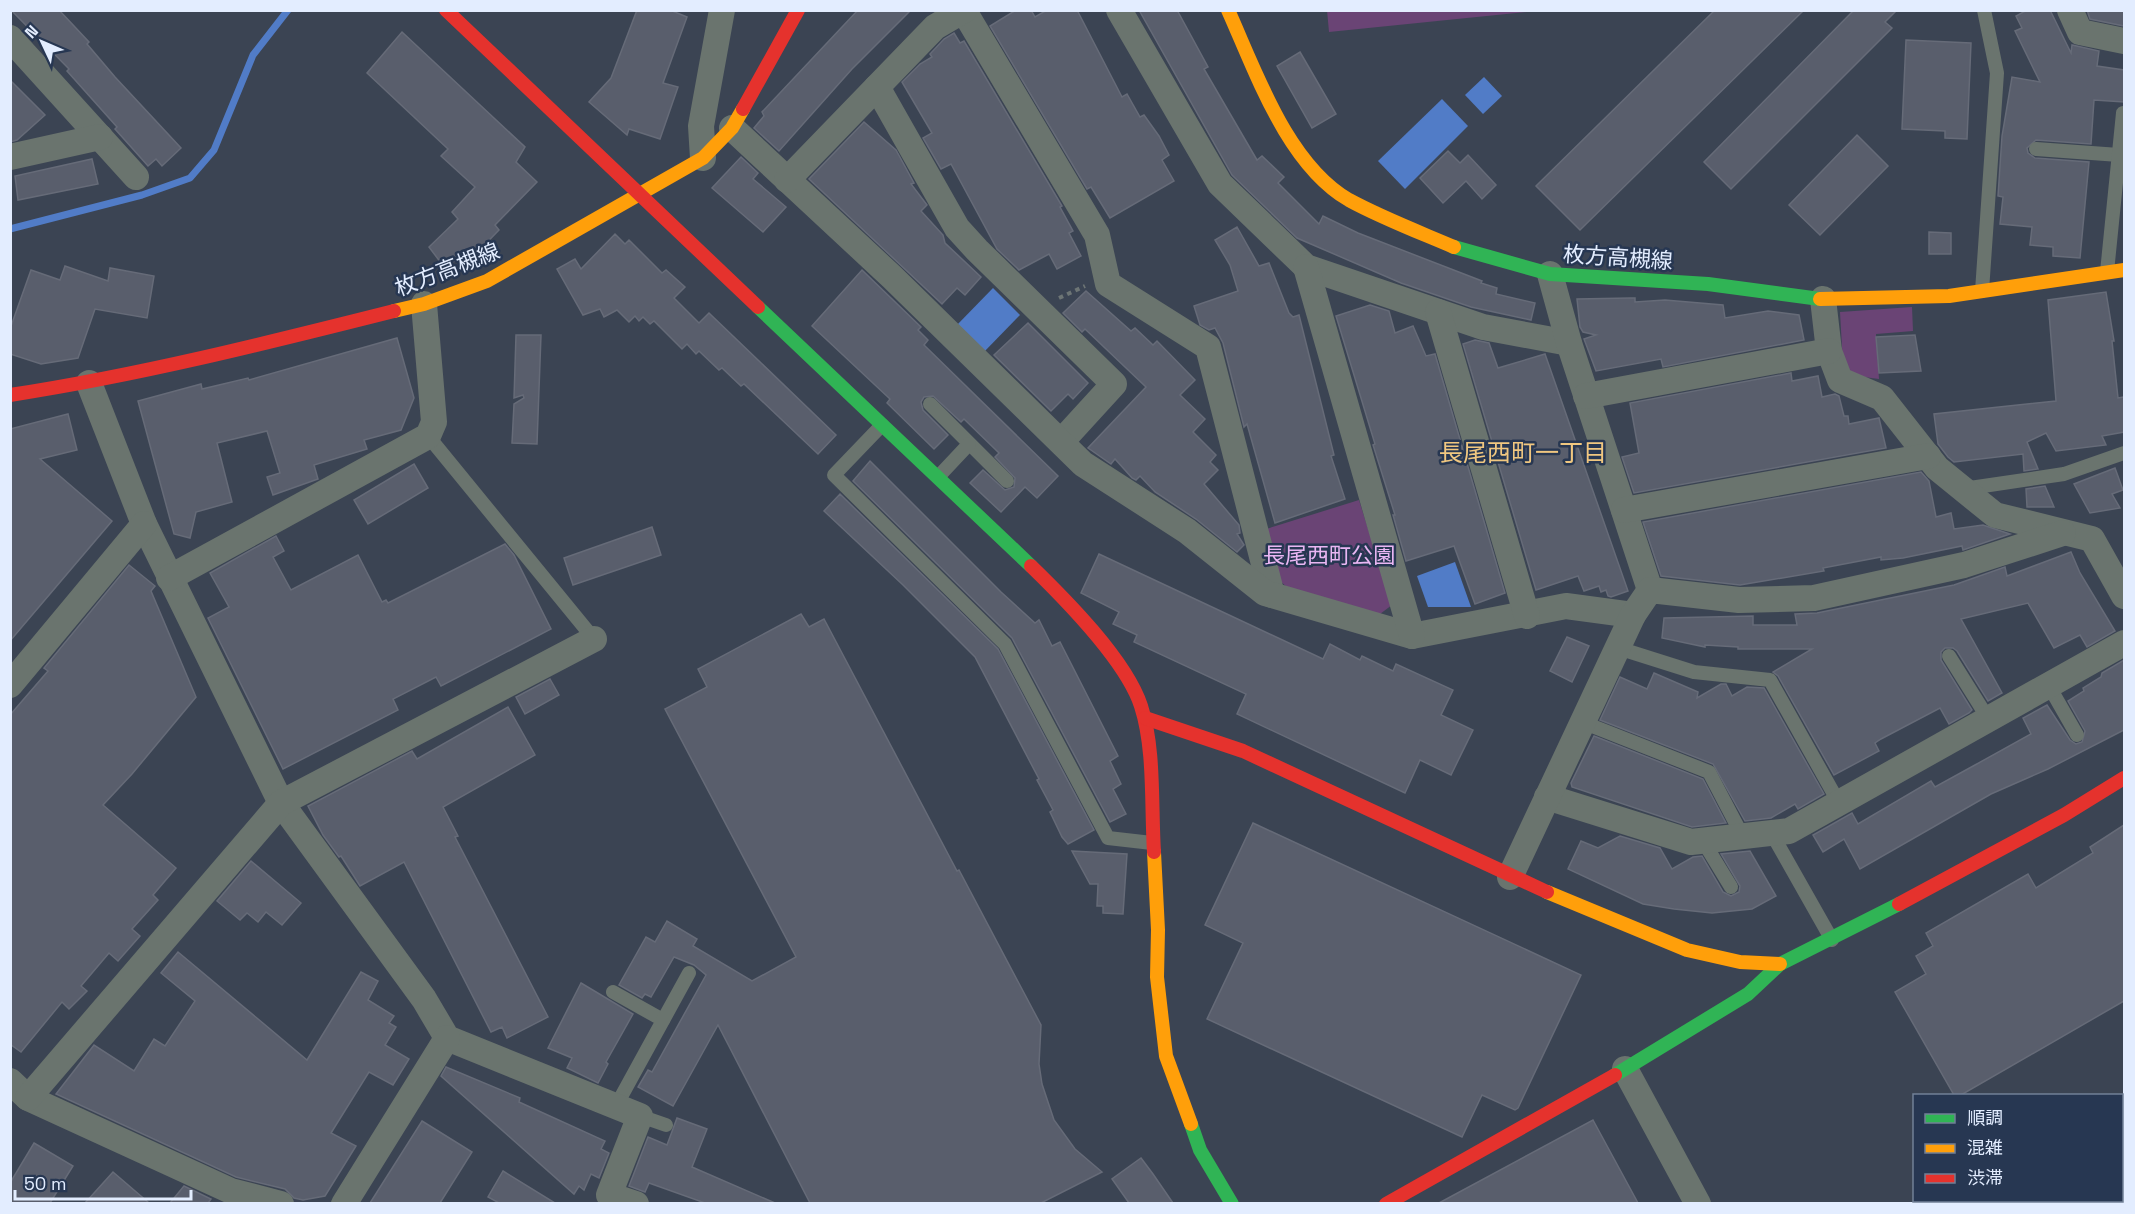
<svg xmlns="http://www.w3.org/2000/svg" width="2135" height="1214" viewBox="0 0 2135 1214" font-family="'Space Grotesk','Noto Sans JP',sans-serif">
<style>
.green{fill:#6a4475}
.water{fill:#517cc7}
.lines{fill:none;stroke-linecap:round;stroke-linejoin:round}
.stream{stroke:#517cc7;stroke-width:7}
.building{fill:#595e6c;stroke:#666b78;stroke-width:1.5}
.path{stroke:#6d7575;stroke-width:4;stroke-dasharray:4.5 4.5;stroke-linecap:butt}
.lane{stroke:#6a746e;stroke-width:14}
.street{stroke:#6a746e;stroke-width:26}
.fast{stroke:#30b455;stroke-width:14}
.slow{stroke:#ff9f0a;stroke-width:14}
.jam{stroke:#e5322d;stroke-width:14}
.labels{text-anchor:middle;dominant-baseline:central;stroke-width:5;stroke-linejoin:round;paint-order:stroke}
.street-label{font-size:22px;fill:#e3edff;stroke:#273752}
.park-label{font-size:22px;fill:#e9b6f3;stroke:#273752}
.neighbourhood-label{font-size:24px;fill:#f0c780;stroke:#273752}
</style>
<rect width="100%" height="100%" fill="#3b4453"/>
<g class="green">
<polygon points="1327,10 1537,10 1537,11 1329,32"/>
<polygon points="1912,307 1913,331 1876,334 1879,379 1856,376 1843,365 1840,312"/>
<polygon points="1359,500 1392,605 1380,614 1289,589 1279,580 1263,530"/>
</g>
<g class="water">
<polygon points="1484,77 1502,96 1483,114 1465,95"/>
<polygon points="1442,99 1468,126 1405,189 1378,161"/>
<polygon points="993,288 1020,315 983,353 956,326"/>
<polygon points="1455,562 1471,607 1428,607 1417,576"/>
</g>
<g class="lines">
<polyline class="stream" points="10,229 142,195 190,178 214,150 253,55 288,10"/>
</g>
<g class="building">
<polygon points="11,10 59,10 89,42 87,44 115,77 181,148 162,166 156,159 148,166 115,129 117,127 67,71 69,69"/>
<polygon points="637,10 670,10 687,17 663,83 678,87 660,139 629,129 627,135 589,102 611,78"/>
<polygon points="858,10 911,10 852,69 779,151 754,128 764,116 762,112"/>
<polygon points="1016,10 1031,10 1035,17 1047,10 1077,10 1122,97 1127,94 1140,117 1144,115 1159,136 1169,155 1162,160 1174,181 1110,218 1091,187 1087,189 990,26"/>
<polygon points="1139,10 1177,10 1208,67 1204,69 1257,160 1262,156 1284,177 1278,183 1319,224 1323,216 1358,233 1482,281 1481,283 1497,288 1496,294 1535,303 1531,320 1471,307 1401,283 1297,238 1232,175"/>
<polygon points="1715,10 1804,10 1580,230 1536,186"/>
<polygon points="1854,10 1897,10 1885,22 1892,28 1731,189 1704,162"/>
<polygon points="2027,10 2050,10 2071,53 2072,45 2099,51 2097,66 2124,70 2124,102 2094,100 2091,144 2036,140 2027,148 2028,153 2035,158 2089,162 2080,258 2053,256 2053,247 2030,245 2032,227 2000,224 2003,197 1998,196 2002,136 2012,77 2040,82 2015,31 2022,28 2016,16"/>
<polygon points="2087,10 2124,10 2124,26 2090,19"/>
<polygon points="402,32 525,147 516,162 537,182 495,225 499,230 469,261 465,255 444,267 429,247 458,219 452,212 475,187 441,156 448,149 367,73"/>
<polygon points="954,33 960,43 964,41 1062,206 1060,207 1073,231 1069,233 1081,256 1057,269 1049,254 1019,270 997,249 951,164 941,169 923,138 932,133 902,82 920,64 932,57 930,54 944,39"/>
<polygon points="1906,40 1971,43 1967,139 1945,138 1945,131 1902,129"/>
<polygon points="1300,52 1336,114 1312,128 1277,66"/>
<polygon points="10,80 45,115 17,140 10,142"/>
<polygon points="864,122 896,150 914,183 911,184 927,205 921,211 943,235 945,243 981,277 965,295 957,288 942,304 809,179"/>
<polygon points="1857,135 1888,166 1820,235 1789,205"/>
<polygon points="1448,151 1460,163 1468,155 1496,185 1482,199 1466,181 1443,203 1420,178"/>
<polygon points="741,157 758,173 753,179 786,207 763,232 712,188"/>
<polygon points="92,159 98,184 18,200 15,176"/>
<polygon points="1237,227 1259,266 1269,263 1289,313 1293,317 1299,315 1334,455 1331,456 1345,499 1275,523 1247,424 1244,427 1223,343 1215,328 1209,330 1200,325 1194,306 1238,291 1230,265 1215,240"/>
<polygon points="1929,232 1951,233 1951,254 1929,254"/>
<polygon points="615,234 625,244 629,240 662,273 666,270 685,287 674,298 699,323 709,313 836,435 818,454 744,384 741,386 722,368 719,370 699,351 696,354 687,344 682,349 654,321 650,324 643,317 639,321 635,316 629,322 617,310 604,317 600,309 583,315 557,269 575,259 581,269"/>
<polygon points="65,266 108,281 110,268 154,276 147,318 95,309 78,358 41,364 10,354 10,329 31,270 60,280"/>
<polygon points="862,270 921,327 918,330 928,340 924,345 1058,476 1037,498 1025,487 1001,512 970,483 983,470 1005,490 1014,487 1015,478 995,457 999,453 964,419 961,422 933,396 924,397 921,402 923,410 948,435 934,449 887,403 890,399 812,326"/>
<polygon points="1086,291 1131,331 1135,328 1153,345 1157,341 1195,380 1180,395 1205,419 1193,432 1216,455 1210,462 1218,470 1204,484 1239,525 1240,533 1237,534 1244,545 1237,552 1196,519 1155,492 1140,476 1136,480 1132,478 1115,459 1111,464 1088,448 1146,387 1085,329 1082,332 1063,313"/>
<polygon points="2106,292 2114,341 2112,341 2118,398 2124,397 2124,432 2102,436 2106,445 2056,451 2046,433 2027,442 2038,469 2024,471 2023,454 1954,462 1948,457 1938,444 1934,414 2056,401 2048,300"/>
<polygon points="1631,298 1635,298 1635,302 1665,300 1723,305 1725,318 1768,311 1799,315 1804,340 1663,367 1661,359 1596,371 1584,339 1596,335 1583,332 1580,327 1577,299"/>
<polygon points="1370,305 1389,311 1395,333 1413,326 1426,356 1435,354 1505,593 1475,604 1454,546 1406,561 1393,515 1395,515 1373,445 1375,444 1336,316"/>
<polygon points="1028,323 1088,383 1073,399 1068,394 1051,411 994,355"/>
<polygon points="516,335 541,335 537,444 512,443 514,404 524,398 523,395 514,398"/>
<polygon points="1915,335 1921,371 1879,373 1876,337"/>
<polygon points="397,338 414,398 401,430 364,440 367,449 314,465 318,479 273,495 267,477 280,473 267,431 217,443 232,502 196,512 190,538 174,534 138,401 201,384 202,389 248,378 249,380"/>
<polygon points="1475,340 1489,343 1498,368 1545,354 1628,591 1611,597 1608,596 1606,590 1601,592 1599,586 1584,591 1578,576 1536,590 1463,344"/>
<polygon points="1791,373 1792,381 1818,376 1822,397 1835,394 1839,396 1844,416 1848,416 1849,424 1879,418 1886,448 1634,493 1622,457 1639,453 1630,403"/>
<polygon points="68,414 77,450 40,459 112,521 10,641 10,429"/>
<polygon points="870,461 1001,592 1035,623 1039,620 1052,646 1060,642 1118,756 1110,761 1121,784 1113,789 1126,814 1110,822 1012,638 853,481"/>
<polygon points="414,464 428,488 368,524 354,500"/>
<polygon points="2115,468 2123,490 2112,494 2120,508 2090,513 2074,484"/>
<polygon points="1921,472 1929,481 1936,517 1951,513 1954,529 1983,525 2010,534 1963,550 1962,546 1903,558 1881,560 1881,557 1823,568 1824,571 1740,585 1661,576 1643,522"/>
<polygon points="2045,486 2054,507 2027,507 2026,489"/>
<polygon points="840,494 998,649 1094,830 1068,844 1062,837 1050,812 1053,810 1037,780 1039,779 975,657 903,585 824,511"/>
<polygon points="652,527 661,555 573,585 564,558"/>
<polygon points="276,536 284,551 273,557 291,590 358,555 382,602 386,600 388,603 505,544 514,555 551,629 441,686 436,677 393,699 398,710 283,769 208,618 229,607 210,573"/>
<polygon points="2071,552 2080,573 2115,631 2087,647 2080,635 2054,648 2028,603 1961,619 2002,693 1988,701 1957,651 1953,648 1945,648 1941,652 1941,660 1972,710 1969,713 1949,724 1940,708 1881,739 1875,743 1879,751 1834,775 1778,676 1773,672 1812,649 1738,649 1738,647 1705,645 1705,647 1662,638 1664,618 1753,616 1753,625 1797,625 1795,614 1817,613 1954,585 2005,567 2007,576"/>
<polygon points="1099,554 1323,659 1330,644 1360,660 1362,656 1393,671 1396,664 1453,690 1441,715 1473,730 1451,775 1420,760 1405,793 1237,714 1246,694 1134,642 1137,635 1113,624 1119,612 1081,593"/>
<polygon points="129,565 155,586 151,591 196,697 132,774 103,805 176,868 153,895 158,900 132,929 140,936 118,961 109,953 81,986 87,991 69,1009 62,1002 21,1052 10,1044 10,715 48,671 44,668"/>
<polygon points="801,614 809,627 824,619 957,871 959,870 1041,1025 1039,1064 1042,1084 1054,1120 1075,1149 1102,1172 1041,1203 810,1203 718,1025 673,1106 638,1087 648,1070 652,1072 706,975 694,965 674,957 651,997 645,994 642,998 619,985 646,937 655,942 667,921 697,939 693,946 752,981 796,957 665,709 707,687 698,669"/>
<polygon points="1567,637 1589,646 1572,682 1550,671"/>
<polygon points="2124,660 2124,730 2048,769 1991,794 1860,869 1844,839 1823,852 1813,835 1852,813 1858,824 1931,781 1935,787 1975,765 2031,734 2023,718 2047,705 2070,740 2076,744 2082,742 2085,731 2068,701 2084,691 2083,688 2101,677 2102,673"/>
<polygon points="1654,673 1698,692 1697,698 1721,684 1726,684 1732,696 1747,687 1764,688 1824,794 1798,809 1795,804 1771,818 1745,821 1713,764 1600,720 1620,677 1647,689"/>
<polygon points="550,679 559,695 525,714 516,697"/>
<polygon points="508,707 535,755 443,807 458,836 455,837 548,1017 507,1038 502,1027 491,1032 404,862 360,886 341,856 339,857 323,835 308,806 412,751 417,759"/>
<polygon points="1594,736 1703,779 1726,823 1692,827 1572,787 1571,783"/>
<polygon points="1253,823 1581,975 1518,1108 1515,1110 1482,1095 1462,1137 1207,1019 1243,943 1205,925"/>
<polygon points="2124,825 2124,1001 1961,1095 1954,1095 1895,992 1926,974 1916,956 1933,946 1926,933 2028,874 2036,888 2093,853 2090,847"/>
<polygon points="1620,836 1660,848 1672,869 1693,857 1702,856 1723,892 1731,896 1739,892 1740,886 1721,854 1750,851 1776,896 1752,909 1712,913 1674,909 1643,904 1568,869 1581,841 1598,848"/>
<polygon points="1072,851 1127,854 1123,914 1103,913 1103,906 1097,906 1098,884 1090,884"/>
<polygon points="251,861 301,903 282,925 266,912 258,922 247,913 240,920 217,901"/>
<polygon points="178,952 307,1060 361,972 378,981 368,1000 394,1016 389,1023 396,1027 385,1045 409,1059 393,1085 369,1072 331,1133 356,1146 325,1196 303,1200 294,1198 285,1189 236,1177 56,1094 94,1045 134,1071 154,1039 165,1046 195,1001 161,973"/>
<polygon points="581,983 633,1014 606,1062 608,1064 598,1083 567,1068 572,1058 548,1048"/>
<polygon points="446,1067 520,1098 519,1102 605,1141 601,1149 609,1153 599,1178 591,1174 584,1190 579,1186 574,1194 441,1076"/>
<polygon points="677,1118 707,1129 692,1167 775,1203 705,1203 649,1183 645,1192 629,1186 648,1137 667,1145"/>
<polygon points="1593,1120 1638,1203 1439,1203"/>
<polygon points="422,1121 472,1152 440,1203 370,1203"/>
<polygon points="34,1143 73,1166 50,1203 10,1203 10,1183"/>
<polygon points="1141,1158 1153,1174 1173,1203 1129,1203 1112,1179"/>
<polygon points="503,1171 555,1203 499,1203 488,1197"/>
<polygon points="113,1172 149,1203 85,1203"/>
<polygon points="184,1186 211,1199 208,1203 170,1203"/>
</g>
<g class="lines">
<polyline class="path" points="1059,298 1085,286"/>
<g class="lane">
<polyline points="2036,149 2119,155"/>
<polyline points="2107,272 2123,113"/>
<polyline points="1982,291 1997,73 1984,10"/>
<polyline points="930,404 1007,481"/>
<polyline points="882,425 834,475 1005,644 1108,838 1152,843"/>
<polyline points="428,436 594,639"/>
<polyline points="938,477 969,444"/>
<polyline points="1963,489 2064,474 2124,453"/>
<polyline points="1618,648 1694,672 1770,680 1839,803"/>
<polyline points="1949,656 1989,720"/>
<polyline points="2049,686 2077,735"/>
<polyline points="1582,722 1709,772 1743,837"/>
<polyline points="1772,834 1832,940"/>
<polyline points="1703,841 1731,887"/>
<polyline points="613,992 663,1020"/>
<polyline points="616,1106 689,973"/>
<polyline points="640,1116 666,1125"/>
</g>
<g class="street">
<polyline points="1119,10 1220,184 1306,267 1483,327 1569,343"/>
<polyline points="2070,10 2080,32 2124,41"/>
<polyline points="964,11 1097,235 1108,284 1208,347 1272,595"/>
<polyline points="10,38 136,177"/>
<polyline points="877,87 957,228 977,250 1114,384 1061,442"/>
<polyline points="732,128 892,277 1083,464 1187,531 1265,593 1412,636 1566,606 1633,615"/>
<polyline points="10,157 100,137"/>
<polyline points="703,158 701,126 722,10"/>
<polyline points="787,180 935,27 964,10"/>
<polyline points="1306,267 1412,636"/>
<polyline points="1550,274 1569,343 1650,590"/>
<polyline points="1823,299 1829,351 1840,380 1882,398 1937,468 1995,515 2092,539 2124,596"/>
<polyline points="1438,312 1527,616"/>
<polyline points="89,383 144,524 281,803 424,999 447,1038 640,1116 609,1195 636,1204"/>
<polyline points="1586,396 1829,351"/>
<polyline points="1624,510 1928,456"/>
<polyline points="169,578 428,436 434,422 424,304"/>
<polyline points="10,685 144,524"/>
<polyline points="1547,797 1691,842 1789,831 2124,643"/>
<polyline points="1510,877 1633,615 1650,590 1739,600 1814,598 1964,565 2063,533"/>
<polyline points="1625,1069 1698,1204"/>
<polyline points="10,1081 28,1098 231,1191 281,1204"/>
<polyline points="28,1098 281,803 594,639"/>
<polyline points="344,1204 447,1038"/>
</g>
<g class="fast">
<polyline points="1454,247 1550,274 1708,284 1820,299"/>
<polyline points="758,307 1031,566"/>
<polyline points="1615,1075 1748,994 1780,964 1899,904"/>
<polyline points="1191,1124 1200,1150 1232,1204"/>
</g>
<g class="slow">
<path d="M1228 10C1256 72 1287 164 1349 200 1382 218 1419 232 1454 247"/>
<polyline points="1820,299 1949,296 2124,270"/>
<polyline points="394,311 424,304 487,281 703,158 732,128 743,109"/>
<polyline points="1154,852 1158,930 1157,977 1166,1056 1191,1124"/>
<polyline points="1547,892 1687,950 1740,962 1780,964"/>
</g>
<g class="jam">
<polyline points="446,10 758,307"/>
<polyline points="743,109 798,10"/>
<path d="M10 395C140 375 267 343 394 311"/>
<path d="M1031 566C1065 599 1126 660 1141 706 1155 749 1151 806 1154 852"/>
<polyline points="1145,718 1243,751 1547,892"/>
<polyline points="1899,904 2064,815 2124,778"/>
<polyline points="1386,1204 1615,1075"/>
</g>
</g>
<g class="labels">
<g class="street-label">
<text transform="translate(1618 257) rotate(4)">枚方高槻線</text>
<text transform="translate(447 269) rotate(-21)">枚方高槻線</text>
</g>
<g class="park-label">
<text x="1329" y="555">長尾西町公園</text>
</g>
<g class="neighbourhood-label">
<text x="1523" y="452">長尾西町一丁目</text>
</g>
</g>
<rect width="2135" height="1214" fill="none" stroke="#e3edff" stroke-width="24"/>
<rect x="1913" y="1094" width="210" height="108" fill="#273752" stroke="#728097" stroke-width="1.5"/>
<rect x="1925" y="1114" width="30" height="9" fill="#30b455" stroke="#728097" stroke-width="1.5"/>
<text x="1967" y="1124" font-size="18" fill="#e3edff">順調</text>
<rect x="1925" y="1144" width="30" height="9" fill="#ff9f0a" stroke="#728097" stroke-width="1.5"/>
<text x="1967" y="1154" font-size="18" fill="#e3edff">混雑</text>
<rect x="1925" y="1174" width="30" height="9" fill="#e5322d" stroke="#728097" stroke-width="1.5"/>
<text x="1967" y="1184" font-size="18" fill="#e3edff">渋滞</text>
<g transform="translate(42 42) rotate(314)" stroke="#273752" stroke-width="4.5" paint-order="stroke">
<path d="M0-4.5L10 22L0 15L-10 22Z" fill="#e3edff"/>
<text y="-9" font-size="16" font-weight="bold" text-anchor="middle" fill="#e3edff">N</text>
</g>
<path d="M15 1190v9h176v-9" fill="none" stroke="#e3edff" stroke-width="3"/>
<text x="24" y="1190" font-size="18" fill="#e3edff" stroke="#273752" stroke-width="4.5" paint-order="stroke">50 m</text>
</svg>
